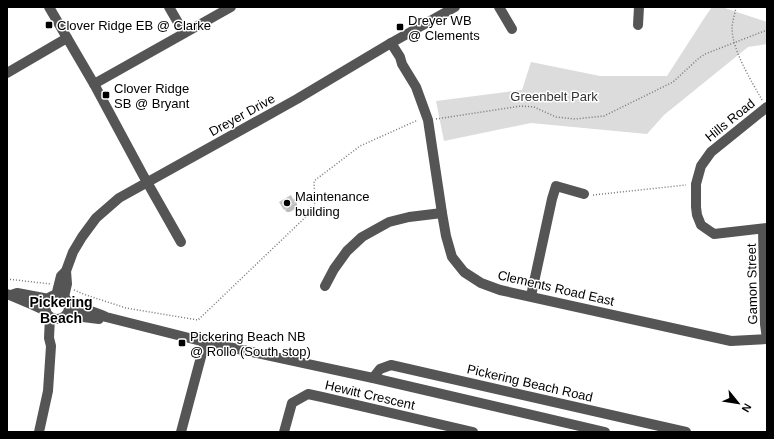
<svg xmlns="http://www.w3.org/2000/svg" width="774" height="439" viewBox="0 0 774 439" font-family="Helvetica,sans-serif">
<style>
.green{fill:#dcdcdc}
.building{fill:#c4c4c4;filter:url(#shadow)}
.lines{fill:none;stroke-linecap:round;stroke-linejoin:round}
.path{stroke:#777;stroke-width:1.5;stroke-dasharray:1 2;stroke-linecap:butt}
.minor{stroke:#555;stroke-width:10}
.poi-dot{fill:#000;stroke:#fff;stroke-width:1.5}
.labels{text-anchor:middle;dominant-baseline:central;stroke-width:3;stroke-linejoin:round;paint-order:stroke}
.poi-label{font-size:13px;fill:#000;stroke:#fff;text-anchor:start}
.park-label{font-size:13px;fill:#333;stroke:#fff}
.street-label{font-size:13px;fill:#000;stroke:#fff}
.neighbourhood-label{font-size:14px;font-weight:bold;fill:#000;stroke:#fff}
</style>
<defs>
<filter id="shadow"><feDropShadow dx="3.5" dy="3.5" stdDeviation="0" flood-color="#0004"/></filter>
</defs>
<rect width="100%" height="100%" fill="#fff"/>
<polygon class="green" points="712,7 722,7 767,22 767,44 748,47 664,115 647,134 531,123 444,141 436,101 522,90 531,62 600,76 667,76 705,17"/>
<polygon class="building" points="291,195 295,203 284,210 279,202"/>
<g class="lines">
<g class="path">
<path d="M736 7C735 14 732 22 732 29 733 52 751 80 762 100"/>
<polyline points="436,119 521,106 534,107 556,117 575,119 604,116 673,82 698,59 705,54 767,30"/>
<polyline points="593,195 686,185"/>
<polyline points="7,279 51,284"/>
<polyline points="74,290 86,295 126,308 198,320 314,209 315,200 314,181 360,146 418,120"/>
</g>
<g class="minor">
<polyline points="49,7 94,84 143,175 181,242"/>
<polyline points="169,7 184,33"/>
<polyline points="499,7 512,29"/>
<polyline points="638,25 639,7"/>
<polyline points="391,43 400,57 402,64 416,87 428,120 442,213 446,236 452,257 464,272 481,283 500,290 731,341 767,339"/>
<polyline points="7,73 67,38"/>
<polyline points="94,84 231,7"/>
<polyline points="767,107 711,152 701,166 696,184 696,207 697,215 701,225 714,234 767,228"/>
<polyline points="763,229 765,324 767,339"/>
<polyline points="325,286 334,269 347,251 362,237 389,222 409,217 442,213"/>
<polyline points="7,294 33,305 46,311"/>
<polyline points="11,295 17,293 49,299"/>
<circle cx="57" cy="307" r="12"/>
<polyline points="56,296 61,276 66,271 73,252 82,237 96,218 119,198 297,99 391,43 455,7"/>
<polyline points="531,296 552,199 556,186 584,194"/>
<polyline points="64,297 67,284 66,271"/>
<path d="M68 303C81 309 94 311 106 317L205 342 373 378 605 432"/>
<polyline points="67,315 99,319"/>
<polyline points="373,378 380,369 391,365 686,432"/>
<polyline points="39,432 48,391 51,346 49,338 50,317"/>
<polyline points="181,432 205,342"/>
<polyline points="284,432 292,403 308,394 322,397 473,432"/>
</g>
</g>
<g class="poi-dot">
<rect x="45" y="21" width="8" height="8" rx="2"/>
<rect x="396" y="23" width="8" height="8" rx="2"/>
<rect x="102" y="91" width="8" height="8" rx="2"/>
<circle cx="287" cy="203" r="4"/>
<rect x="178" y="339" width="8" height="8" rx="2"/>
</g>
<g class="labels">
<g class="poi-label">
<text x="408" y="20">Dreyer WB<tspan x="408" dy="15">@ Clements</tspan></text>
<text x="57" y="25">Clover Ridge EB @ Clarke</text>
<text x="114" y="88">Clover Ridge<tspan x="114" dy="15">SB @ Bryant</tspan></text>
<text x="295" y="196">Maintenance<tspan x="295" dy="15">building</tspan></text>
<text x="190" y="336">Pickering Beach NB<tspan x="190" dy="15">@ Rollo (South stop)</tspan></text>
</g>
<g class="park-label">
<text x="554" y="96">Greenbelt Park</text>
</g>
<g class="street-label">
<text transform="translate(242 115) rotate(-29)">Dreyer Drive</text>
<text transform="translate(730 120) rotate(-39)">Hills Road</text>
<text transform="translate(752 284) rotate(-91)">Gamon Street</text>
<text transform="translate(556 288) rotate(13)">Clements Road East</text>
<text transform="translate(530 383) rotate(13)">Pickering Beach Road</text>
<text transform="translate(370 395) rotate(13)">Hewitt Crescent</text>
</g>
<g class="neighbourhood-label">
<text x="61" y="302">Pickering<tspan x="61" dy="16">Beach</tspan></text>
</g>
</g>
<rect width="774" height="439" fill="none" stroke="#000000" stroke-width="16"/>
<g transform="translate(738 403) rotate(120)" stroke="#ffffff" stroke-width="3" paint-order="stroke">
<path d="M0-3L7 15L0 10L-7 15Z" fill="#000000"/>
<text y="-6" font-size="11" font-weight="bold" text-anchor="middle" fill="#000000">N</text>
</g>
</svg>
